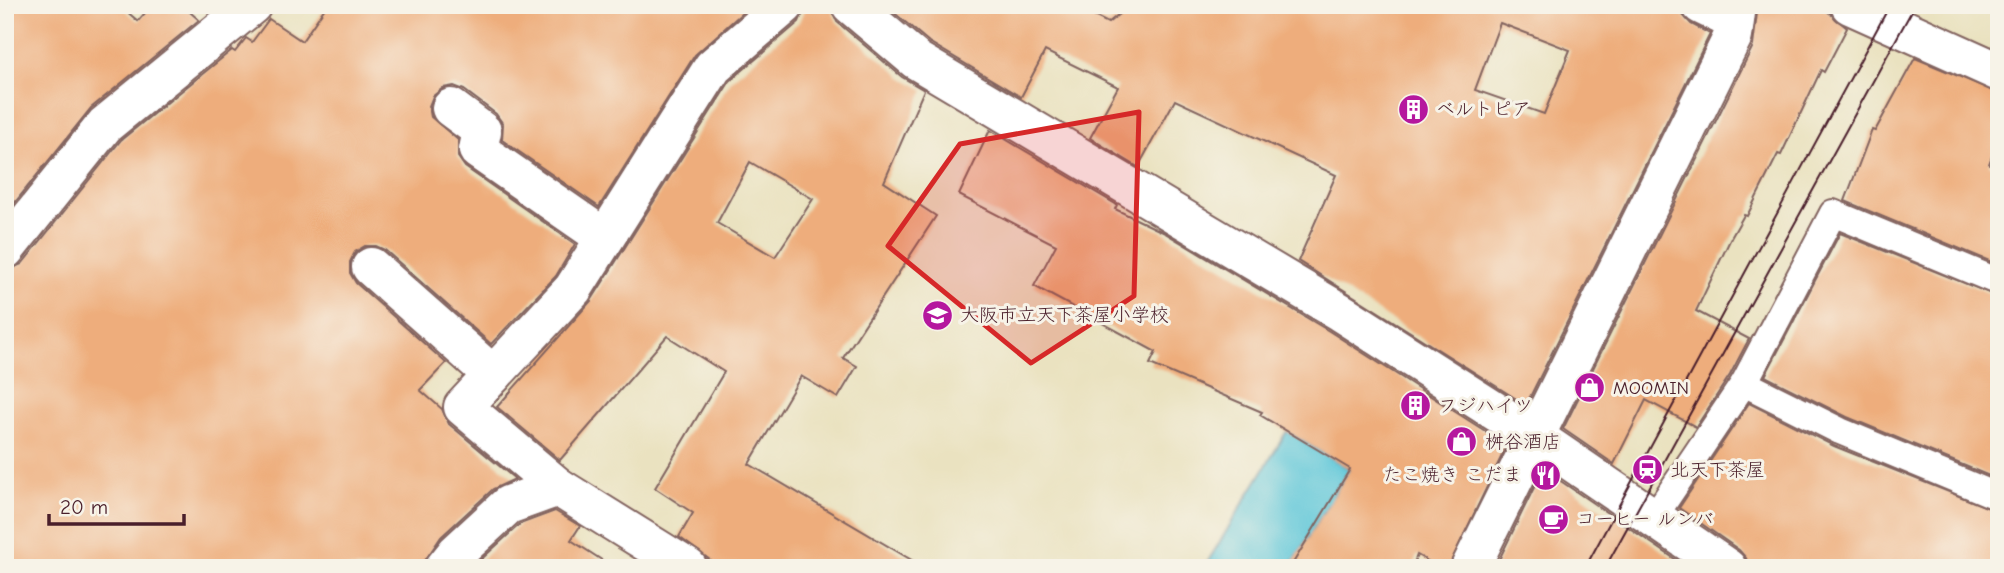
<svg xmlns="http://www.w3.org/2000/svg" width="2004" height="573" viewBox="0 0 2004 573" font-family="'Comic Neue','Klee One',sans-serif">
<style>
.water{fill:#5ec7d9;stroke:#547382;stroke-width:2}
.building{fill:#eead7c;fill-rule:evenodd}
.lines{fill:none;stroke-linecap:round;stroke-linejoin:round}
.service-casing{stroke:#82635f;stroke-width:30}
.pedestrian-casing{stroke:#82635f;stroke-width:42}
.minor-casing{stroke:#82635f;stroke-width:42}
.service{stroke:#fff;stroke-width:26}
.pedestrian{stroke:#fff;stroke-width:38}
.minor{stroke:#fff;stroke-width:38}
.tram{stroke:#4a1f2b;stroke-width:2}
.marked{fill:#d62828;fill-opacity:0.2;stroke:#d62828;stroke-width:5;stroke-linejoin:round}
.labels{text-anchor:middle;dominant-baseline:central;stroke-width:6;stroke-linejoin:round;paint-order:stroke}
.poi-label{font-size:19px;fill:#4a1f2b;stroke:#f7f3e8;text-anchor:start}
</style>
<rect width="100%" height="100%" fill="#f7f3e8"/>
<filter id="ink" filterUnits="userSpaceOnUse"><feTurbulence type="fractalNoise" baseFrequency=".0143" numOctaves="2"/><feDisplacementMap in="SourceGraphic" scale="14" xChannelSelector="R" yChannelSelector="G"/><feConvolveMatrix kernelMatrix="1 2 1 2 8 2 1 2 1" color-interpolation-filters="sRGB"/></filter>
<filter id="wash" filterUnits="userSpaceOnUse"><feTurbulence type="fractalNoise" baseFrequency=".00686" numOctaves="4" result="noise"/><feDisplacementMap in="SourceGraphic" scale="28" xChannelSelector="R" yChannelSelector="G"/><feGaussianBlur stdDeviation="1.57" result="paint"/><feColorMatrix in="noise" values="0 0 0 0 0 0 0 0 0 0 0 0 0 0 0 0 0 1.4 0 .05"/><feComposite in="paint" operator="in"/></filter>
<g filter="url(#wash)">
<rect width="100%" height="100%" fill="#eae2c0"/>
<polygon class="water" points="1287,431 1350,469 1290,568 1204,568"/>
<g id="blocks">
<g class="building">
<polygon points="5,5 119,5 138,21 152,5 182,5 199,20 91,108 5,215"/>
<polygon points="327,5 751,5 695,55 599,207 502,140 503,124 496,114 464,90 454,86 443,88 433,96 429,106 431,117 458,140 458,157 465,167 575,244 556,276 491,344 385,250 376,246 365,246 355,252 350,262 350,273 356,283 446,363 420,390 442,409 449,424 515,479 493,489 441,537 420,568 5,568 5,271 22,264 121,140 232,50 235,52 246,38 252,42 269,19 302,41"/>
<path d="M806 5H830L837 22 902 77 924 90 884 182 936 216 843 358 857 366 838 398 801 376 749 464 925 568H721L679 537 693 513 655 488 724 372 667 336 560 460 497 407 591 301 730 81 799 22ZM750 162 813 199 775 257 717 223Z"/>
<path d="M885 5H1072L1108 23 1130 5H1674L1691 24 1710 34 1526 405 1298 261 1336 175 1175 100 1138 167 1090 138 1118 87 1045 51 1021 97 929 42ZM1500 23 1570 50 1544 114 1475 90Z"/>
<polygon points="1758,5 1820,5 1847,28 1824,72 1821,70 1781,155 1778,154 1747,216 1744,215 1731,238 1696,311 1749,339 1730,375 1696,427 1646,400 1614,464 1563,429 1753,46"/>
<polygon points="1915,58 1999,93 1999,137 1989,164 1999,168 1999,265 1845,201 1872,130 1875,131"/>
<polygon points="990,130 1117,205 1115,209 1165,233 1329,331 1507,445 1448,568 1440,568 1417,555 1412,568 1290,568 1350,469 1260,415 1262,412 1150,364 1156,352 1034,286 1056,245 959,195"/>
<polygon points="1840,233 1999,297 1999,480 1847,417 1765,376"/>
<polygon points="1749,403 1834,446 1999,512 1999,568 1749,568 1746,558 1739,550 1679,508"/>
<polygon points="1543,469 1688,568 1495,568"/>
<polygon points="555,511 580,526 571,540 614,568 479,568 475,565 520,524"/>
</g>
</g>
</g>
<g filter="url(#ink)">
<use href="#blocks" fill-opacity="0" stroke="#82635f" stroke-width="2"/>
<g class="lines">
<defs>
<g id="service">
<polyline points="1744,383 1840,431 1999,497"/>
<polyline points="1654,517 1744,383 1833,213 1999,282"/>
</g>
<polyline id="pedestrian" points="1537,438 1727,568"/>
<g id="minor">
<polyline points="851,5 916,60 1340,312 1537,438"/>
<polyline points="1701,5 1734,21"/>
<polyline points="1850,5 1999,72"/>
<polyline points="451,108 482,131 478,150 605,238"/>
<polyline points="5,250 105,125 252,5"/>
<polyline points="371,267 493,375"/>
<polyline points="558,487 463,407 573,289 713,67 785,5"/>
<polyline points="444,568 456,553 508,505 558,487 688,568"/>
<polyline points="1470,568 1733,36 1737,5"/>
</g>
</defs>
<use href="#service" class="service-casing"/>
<use href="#pedestrian" class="pedestrian-casing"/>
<use href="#minor" class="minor-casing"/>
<use href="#service" class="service"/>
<use href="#pedestrian" class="pedestrian"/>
<use href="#minor" class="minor"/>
<g class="tram">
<polyline points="1585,568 1890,5"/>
<polyline points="1605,568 1915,5"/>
</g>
</g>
</g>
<path class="marked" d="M1139 112 1134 296 1031 363 888 246 960 144Z"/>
<defs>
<symbol id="building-disc" viewBox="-11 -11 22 22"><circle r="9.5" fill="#b5179e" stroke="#f7f3e8"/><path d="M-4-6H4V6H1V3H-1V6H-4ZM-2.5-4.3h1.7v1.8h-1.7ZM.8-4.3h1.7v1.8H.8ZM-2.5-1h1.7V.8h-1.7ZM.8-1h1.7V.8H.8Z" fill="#fff"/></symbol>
<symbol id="school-disc" viewBox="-11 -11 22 22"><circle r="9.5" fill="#b5179e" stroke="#f7f3e8"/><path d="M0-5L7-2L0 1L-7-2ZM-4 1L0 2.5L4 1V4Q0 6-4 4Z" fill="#fff"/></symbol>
<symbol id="shop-disc" viewBox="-11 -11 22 22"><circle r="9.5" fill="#b5179e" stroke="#f7f3e8"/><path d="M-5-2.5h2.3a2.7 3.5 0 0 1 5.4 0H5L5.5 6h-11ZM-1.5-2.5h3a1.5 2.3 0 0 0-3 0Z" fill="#fff"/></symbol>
<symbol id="station-disc" viewBox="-11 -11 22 22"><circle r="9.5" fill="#b5179e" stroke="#f7f3e8"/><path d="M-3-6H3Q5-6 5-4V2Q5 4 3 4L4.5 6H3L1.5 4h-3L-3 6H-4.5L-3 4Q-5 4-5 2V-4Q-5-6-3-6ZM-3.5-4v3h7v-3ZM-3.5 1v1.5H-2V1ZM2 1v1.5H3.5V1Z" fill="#fff"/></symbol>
<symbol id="restaurant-disc" viewBox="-11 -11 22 22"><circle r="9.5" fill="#b5179e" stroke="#f7f3e8"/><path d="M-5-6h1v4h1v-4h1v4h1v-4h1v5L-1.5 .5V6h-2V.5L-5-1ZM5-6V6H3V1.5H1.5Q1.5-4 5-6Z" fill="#fff"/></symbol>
<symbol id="cafe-disc" viewBox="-11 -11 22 22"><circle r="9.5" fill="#b5179e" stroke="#f7f3e8"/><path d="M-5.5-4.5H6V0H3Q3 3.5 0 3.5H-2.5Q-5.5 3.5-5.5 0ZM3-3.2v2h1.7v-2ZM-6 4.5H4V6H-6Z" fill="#fff"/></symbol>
</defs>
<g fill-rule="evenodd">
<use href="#building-disc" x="1396" y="92" width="35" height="35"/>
<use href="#school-disc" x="920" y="298" width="35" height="35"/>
<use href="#shop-disc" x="1572" y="370" width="35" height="35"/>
<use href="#building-disc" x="1398" y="388" width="35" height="35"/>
<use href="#shop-disc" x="1444" y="424" width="35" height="35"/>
<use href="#station-disc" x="1630" y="452" width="35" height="35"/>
<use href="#restaurant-disc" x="1528" y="458" width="35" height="35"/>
<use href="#cafe-disc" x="1536" y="502" width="35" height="35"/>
</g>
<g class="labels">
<g class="poi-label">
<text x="1436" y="109">ベルトピア</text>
<text x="960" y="315">大阪市立天下茶屋小学校</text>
<text x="1613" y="388">MOOMIN</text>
<text x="1438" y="406">フジハイツ</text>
<text x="1485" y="442">桝谷酒店</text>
<text x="1670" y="470">北天下茶屋</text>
<text x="1522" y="475" text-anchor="end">たこ焼き こだま</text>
<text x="1576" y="519">コーヒー ルンバ</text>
</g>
</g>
<rect width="2004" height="573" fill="none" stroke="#f7f3e8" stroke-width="28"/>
<path d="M49 514v10h135v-10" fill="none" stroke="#4a1f2b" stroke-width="3.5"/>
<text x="60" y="514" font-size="21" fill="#4a1f2b" stroke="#f7f3e8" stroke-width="5" paint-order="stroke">20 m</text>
</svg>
